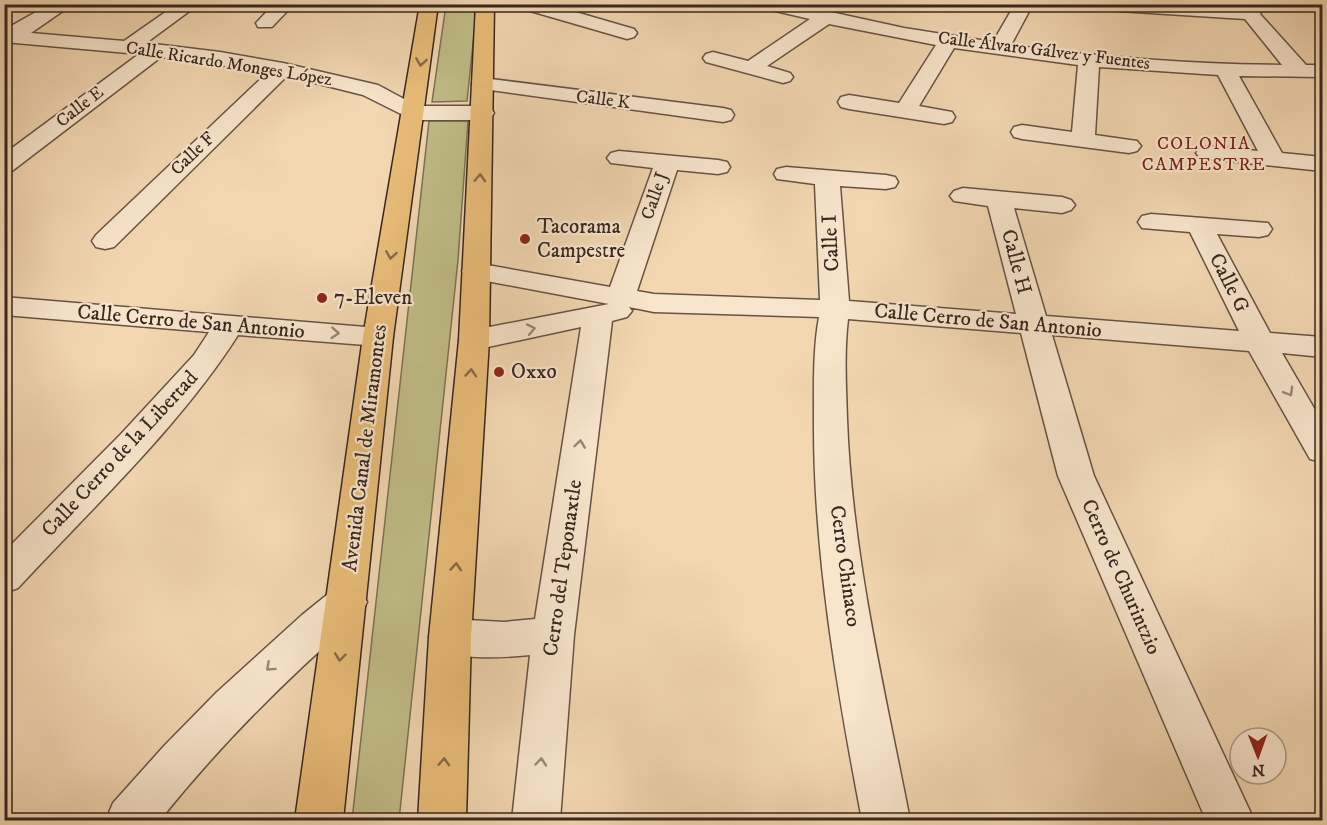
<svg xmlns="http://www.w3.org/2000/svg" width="1327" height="825" viewBox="0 0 1327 825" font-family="'IM FELL DW Pica',serif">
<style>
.green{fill:#c0bd87;stroke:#7c7254;stroke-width:1.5}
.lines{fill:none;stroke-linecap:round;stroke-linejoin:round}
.street-casing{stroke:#665345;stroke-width:3}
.primary-casing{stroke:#372721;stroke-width:3}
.street{fill:#f7e5cc;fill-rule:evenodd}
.primary{fill:#e9bc78;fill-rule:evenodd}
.oneway{stroke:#876a48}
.oneway2{stroke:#978676}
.poi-dot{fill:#8f2418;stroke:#f7e5cc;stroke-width:2}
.labels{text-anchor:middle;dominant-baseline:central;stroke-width:4.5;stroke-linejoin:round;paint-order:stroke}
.far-street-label{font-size:18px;fill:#372721;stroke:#f7e5cc}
.far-neighbourhood-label{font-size:18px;letter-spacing:1.5px;fill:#7a1f14;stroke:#f7e5cc}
.poi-label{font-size:21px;fill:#372721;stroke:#f7e5cc;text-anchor:start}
.street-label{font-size:21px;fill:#372721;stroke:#f7e5cc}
</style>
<rect width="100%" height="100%" fill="#f2d7b1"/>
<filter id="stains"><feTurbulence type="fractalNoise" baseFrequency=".00333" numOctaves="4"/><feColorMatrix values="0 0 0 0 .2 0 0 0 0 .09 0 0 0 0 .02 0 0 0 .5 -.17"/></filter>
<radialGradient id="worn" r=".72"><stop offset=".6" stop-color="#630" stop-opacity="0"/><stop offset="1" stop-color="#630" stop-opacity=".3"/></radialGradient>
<g class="green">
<polygon points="446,5 477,5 467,101 432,102"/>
<polygon points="429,121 468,121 458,260 399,820 352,820"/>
</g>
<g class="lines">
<defs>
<g id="street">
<polygon points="50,4 73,4 31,33 124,41 177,4 199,4 146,43 220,52 283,63 378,85 417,106 483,106 491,108 494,113 491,118 483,120 413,120 363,95 287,76 114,247 105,249 96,247 92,241 96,235 268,72 161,57 12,171 4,173 4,154 139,54 4,42 4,30"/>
<polygon points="274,4 294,4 272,27 258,27 256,23"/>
<polygon points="517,4 548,4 634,29 637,33 634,37 627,39 520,8"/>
<path d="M759 4H794L904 28 993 42 1015 4H1033L1011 45C1100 57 1191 64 1282 65L1245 19 1087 9 1078 4H1185L1245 8 1246 4H1266L1260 14 1306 65H1322V77L1239 76 1282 153 1322 157V171L1200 158 1196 153 1200 148 1208 146 1258 151 1218 75 1099 67 1095 135 1137 141 1141 146 1137 151 1129 153 1022 139 1014 137 1011 132 1014 127 1022 125 1072 132 1078 65 954 48 919 106 952 112 955 117 952 122 944 124 849 109 841 107 838 102 841 97 849 95 899 103 936 45 829 24 767 66 790 73 793 77 790 81 783 83 706 62 703 58 706 54 713 52 748 61 810 19 762 8Z"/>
<polygon points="483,78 723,108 731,110 734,115 731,120 723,122 476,88 472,84 476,80"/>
<path d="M619 151 718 160 727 162 730 167 727 172 718 174 677 170 637 291 654 294 820 300 815 184 777 179 774 174 777 169 786 167 886 175 895 177 898 182 895 187 886 189 840 186 849 301 1016 314 988 206 954 201 950 196 954 191 963 188 1062 197 1071 200 1075 205 1071 210 1062 213 1014 208 1046 316 1239 331 1190 232 1142 228 1138 222 1142 216 1151 214 1268 223 1272 229 1268 235 1259 237 1217 234 1270 333 1322 337V357L1282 353 1322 422V462L1310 459 1249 351 1052 335 1094 476 1254 820H1206L1058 476 1021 333 848 319C844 352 846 386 847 419 852 555 884 687 910 820H862C837 689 813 551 814 418 814 384 813 350 819 317L654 312 629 307 632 311 627 317 612 321 574 635 560 820H512L530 655C499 658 465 660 435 649L429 637 435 625 450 619 504 622 535 619 581 327 474 350 463 347 459 340 463 333 474 330 609 304 476 279 466 277 462 271 466 265 476 263 610 287 653 168 611 163 607 158 611 153Z"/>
<path d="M4 297 378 328 389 330 393 337 389 344 378 346 238 335C181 425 91 509 18 588L4 593V552L121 434 194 355 209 332 4 315Z"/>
<path d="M347 586 361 590 367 602 361 614C288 677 220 745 160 820H106L113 803 164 746 217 692 302 615 333 590Z"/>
</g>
<g id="primary">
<polygon points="420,4 438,4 393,337 343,820 295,820 363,337"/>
<polygon points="476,4 494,4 489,340 471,637 466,820 418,820 429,637 459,340"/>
</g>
</defs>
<use href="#street" class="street-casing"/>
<use href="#primary" class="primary-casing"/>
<use href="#street" class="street"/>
<use href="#primary" class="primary"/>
</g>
<defs><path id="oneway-chevron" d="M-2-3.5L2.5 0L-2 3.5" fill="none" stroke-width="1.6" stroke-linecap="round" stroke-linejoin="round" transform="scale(1.5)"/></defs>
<g class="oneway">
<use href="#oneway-chevron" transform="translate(421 62) rotate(99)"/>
<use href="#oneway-chevron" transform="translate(480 178) rotate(-87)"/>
<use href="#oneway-chevron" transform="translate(391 255) rotate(99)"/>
<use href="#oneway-chevron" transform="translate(471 373) rotate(-86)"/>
<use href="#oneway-chevron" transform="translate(456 567) rotate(-86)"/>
<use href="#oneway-chevron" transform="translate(340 657) rotate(97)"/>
<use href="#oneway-chevron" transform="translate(444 762) rotate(-87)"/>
</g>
<g class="oneway2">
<use href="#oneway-chevron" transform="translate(531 329) rotate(-11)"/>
<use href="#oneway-chevron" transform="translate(335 333) rotate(4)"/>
<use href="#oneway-chevron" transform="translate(1289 392) rotate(60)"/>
<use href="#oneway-chevron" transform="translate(580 444) rotate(-82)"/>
<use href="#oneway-chevron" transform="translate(270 667) rotate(138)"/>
<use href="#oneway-chevron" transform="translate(541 762) rotate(-85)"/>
</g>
<g class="poi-dot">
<circle cx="525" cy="239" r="6"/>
<circle cx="322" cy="298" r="6"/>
<circle cx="499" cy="372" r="6"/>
</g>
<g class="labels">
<g class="far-street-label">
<text transform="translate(1044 51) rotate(7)">Calle Álvaro Gálvez y Fuentes</text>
<text transform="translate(229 64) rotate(9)">Calle Ricardo Monges López</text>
<text transform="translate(603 100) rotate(7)">Calle K</text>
<text transform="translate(80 107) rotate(-38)">Calle E</text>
<text transform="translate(193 154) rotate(-44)">Calle F</text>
<text transform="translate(655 196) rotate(-71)">Calle J</text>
</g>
<g class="far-neighbourhood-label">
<text x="1204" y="144">COLONIA<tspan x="1204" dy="21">CAMPESTRE</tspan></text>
</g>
<g class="poi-label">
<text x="537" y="227">Tacorama<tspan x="537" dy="24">Campestre</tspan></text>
<text x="334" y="298">7-Eleven</text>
<text x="511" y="372">Oxxo</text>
</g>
<g class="street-label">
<text transform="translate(831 243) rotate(-93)">Calle I</text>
<text transform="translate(1016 262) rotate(75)">Calle H</text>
<text transform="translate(1229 283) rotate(63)">Calle G</text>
<text transform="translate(988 321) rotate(5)">Calle Cerro de San Antonio</text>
<text transform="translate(191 322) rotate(5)">Calle Cerro de San Antonio</text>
<text transform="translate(365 448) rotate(-83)">Avenida Canal de Miramontes</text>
<text transform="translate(120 454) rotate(-47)">Calle Cerro de la Libertad</text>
<text transform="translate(845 566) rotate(82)">Cerro Chinaco</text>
<text transform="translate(563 568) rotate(-82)">Cerro del Teponaxtle</text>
<text transform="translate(1121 577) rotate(66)">Cerro de Churintzio</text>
</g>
</g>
<rect width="1327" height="825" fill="none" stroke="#f2d7b1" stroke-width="24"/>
<rect x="6" y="6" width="1315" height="813" fill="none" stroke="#372721" stroke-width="3"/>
<rect x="12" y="12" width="1303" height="801" fill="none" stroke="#372721" stroke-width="1.5"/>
<g transform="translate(1258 756) rotate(179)"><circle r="28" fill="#f7e5cc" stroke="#aa9988" stroke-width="1.5"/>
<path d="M0-4.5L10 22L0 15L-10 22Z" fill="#8f2418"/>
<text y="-9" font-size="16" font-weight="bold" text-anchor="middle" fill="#372721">N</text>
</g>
<rect width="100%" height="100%" filter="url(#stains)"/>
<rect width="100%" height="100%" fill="url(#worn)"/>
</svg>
